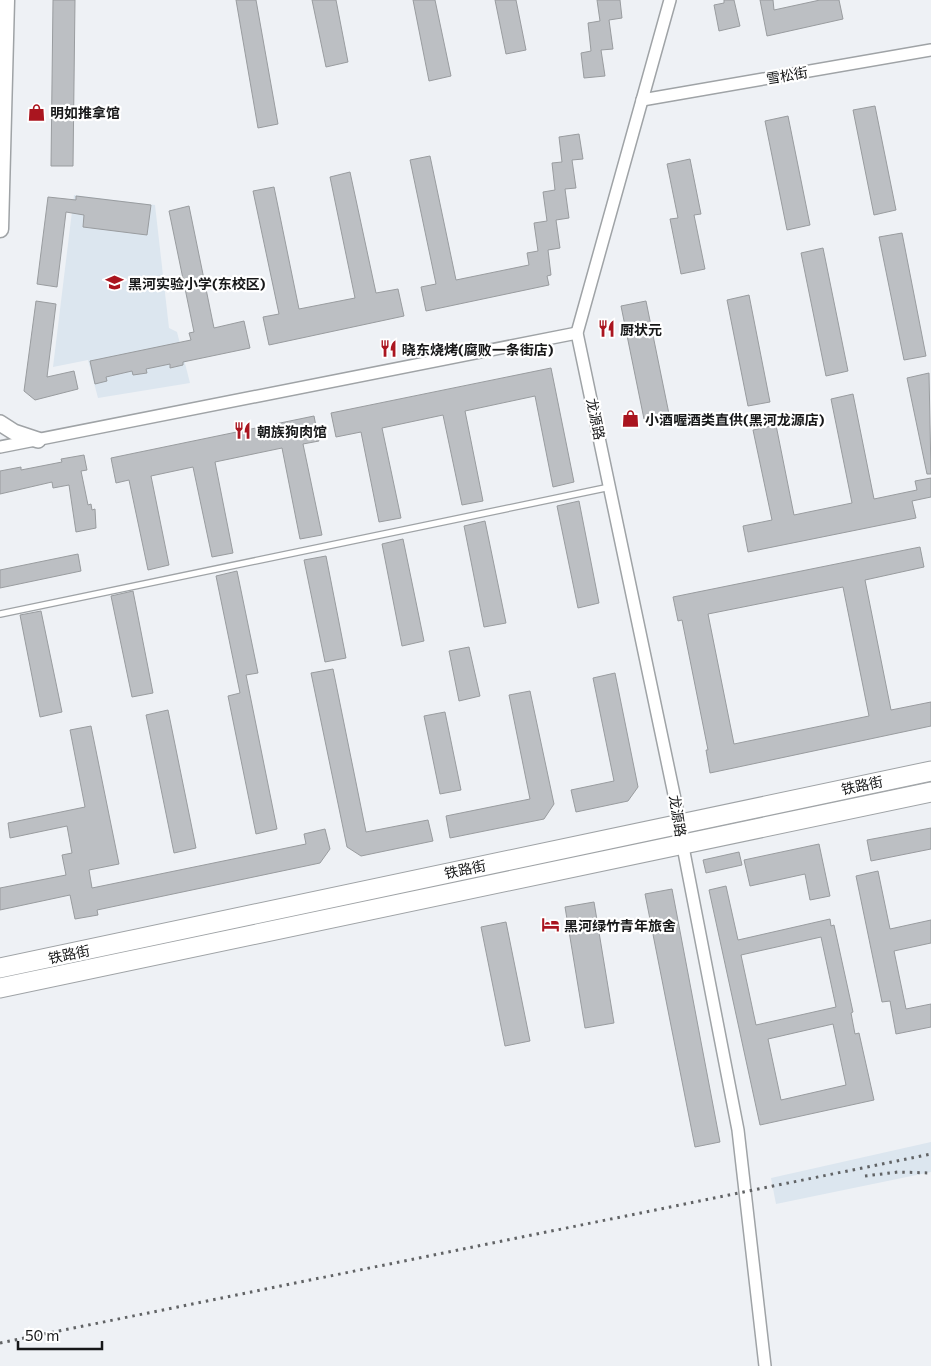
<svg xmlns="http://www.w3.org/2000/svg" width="931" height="1366" viewBox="0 0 931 1366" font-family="Commissioner,'Noto Sans SC',sans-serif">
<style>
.built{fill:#dce6ef}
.building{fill:#bcbfc3;stroke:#999c9f;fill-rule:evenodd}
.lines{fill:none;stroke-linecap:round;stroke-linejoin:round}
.service-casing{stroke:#9fa3a6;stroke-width:8}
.minor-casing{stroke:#9fa3a6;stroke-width:14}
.tertiary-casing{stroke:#9fa3a6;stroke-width:18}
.secondary-casing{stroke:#9fa3a6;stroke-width:19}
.primary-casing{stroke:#9fa3a6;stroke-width:21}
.service{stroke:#fff;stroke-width:5.5}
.minor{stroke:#fff;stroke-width:11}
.tertiary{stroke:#fff;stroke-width:15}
.secondary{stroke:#fff;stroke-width:16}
.primary{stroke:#fff;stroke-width:19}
.rail{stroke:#616365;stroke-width:3;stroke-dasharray:2.5 5;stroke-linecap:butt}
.labels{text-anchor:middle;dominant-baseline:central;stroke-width:4.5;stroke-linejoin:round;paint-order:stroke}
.street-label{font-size:14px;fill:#161718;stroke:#fff}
.poi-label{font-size:14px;font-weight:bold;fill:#161718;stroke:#fff;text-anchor:start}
</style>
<rect width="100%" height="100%" fill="#eef1f5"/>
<g class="built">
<polygon points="74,195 155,205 169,328 177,332 190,383 98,398 88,360 53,367"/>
<polygon points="931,1142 931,1172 776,1204 771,1178"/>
</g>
<g class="building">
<polygon points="53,0 75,0 73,166 51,166"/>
<polygon points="236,0 256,0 278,124 258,128"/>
<polygon points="312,0 336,0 348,62 326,67"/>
<polygon points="413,0 435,0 451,76 429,81"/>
<polygon points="495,0 516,0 526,50 506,54"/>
<polygon points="597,0 620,0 622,18 609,20 613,49 601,50 605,76 584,78 581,53 591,51 588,23 600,21"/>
<polygon points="724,0 734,0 740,26 719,31 714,5 724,3"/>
<polygon points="760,0 773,0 774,10 820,0 839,0 843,19 767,36"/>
<polygon points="875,106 896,210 874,215 853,110"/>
<polygon points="788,116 810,225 787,230 765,121"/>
<polygon points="579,134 583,159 572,160 576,188 565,189 569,218 556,220 560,248 548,250 551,275 547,276 549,285 426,311 421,287 436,284 410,160 430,156 456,280 529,265 527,253 538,251 534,223 547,221 543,192 555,190 552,163 562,162 559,137"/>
<polygon points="690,159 701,214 694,215 705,269 681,274 670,219 678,218 667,164"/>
<polygon points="350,172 376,293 398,289 404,316 269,345 263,317 279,314 253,191 274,187 299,309 355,298 330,177"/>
<polygon points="76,196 151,205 147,235 83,227 84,215 66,212 57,287 37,284 48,197 76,200"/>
<polygon points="189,206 214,328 244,321 250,348 183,362 183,365 170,368 170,364 146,369 147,373 133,375 132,371 106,377 107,381 95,384 90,361 191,340 189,333 194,332 169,211"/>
<polygon points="902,233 926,356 904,360 879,237"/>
<polygon points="823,248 848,371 826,376 801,253"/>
<polygon points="749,295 770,402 748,406 727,300"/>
<polygon points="36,301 56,304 47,377 74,371 78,389 35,400 24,391"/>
<polygon points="646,301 669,414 644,419 621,306"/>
<polygon points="551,368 574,482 553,487 535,396 465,411 483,501 462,505 443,415 382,428 401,518 379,522 361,432 336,437 331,413"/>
<polygon points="929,373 931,474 927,474 907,378"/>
<polygon points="853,394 874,499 917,490 915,481 931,478 931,497 912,501 916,518 748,552 743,526 772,520 753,430 776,425 794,515 852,503 831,399"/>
<polygon points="314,416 319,441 303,444 322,535 300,539 282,448 215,462 233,553 212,557 193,467 151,476 169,565 148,570 129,480 116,483 111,458"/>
<polygon points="84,455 87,470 81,471 88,505 91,504 92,510 95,509 96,528 76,532 69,485 53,488 52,482 0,494 0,471 21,467 21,470 62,462 61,459"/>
<polygon points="579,501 599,603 578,608 557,506"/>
<polygon points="485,521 506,623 484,627 464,526"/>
<polygon points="403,539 424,641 402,646 382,544"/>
<path d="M920 547 924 567 865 580 891 710 931 702V726L710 773 706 750H708L682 620 678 621 673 597ZM843 587 869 716 734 744 708 614Z"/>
<polygon points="78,554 81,571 0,588 0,570"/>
<polygon points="326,556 346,658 325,662 304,560"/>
<polygon points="237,571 258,673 246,675 277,829 256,834 228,696 240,693 216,576"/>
<polygon points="133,591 153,693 132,697 111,596"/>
<polygon points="41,611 62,712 40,717 20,615"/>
<polygon points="469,647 480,696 459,701 449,651"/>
<polygon points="333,669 366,832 428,820 433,841 361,856 347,847 311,673"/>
<polygon points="615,673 638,787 628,801 576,812 571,790 614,781 593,678"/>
<polygon points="530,691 554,804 544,819 450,838 446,816 530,799 509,695"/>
<polygon points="168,710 196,848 174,853 146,715"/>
<polygon points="445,712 461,790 440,794 424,716"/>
<polygon points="91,726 119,864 89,870 92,888 306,844 304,834 325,829 330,849 320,863 97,910 98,915 75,919 70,895 0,910 0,888 66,875 62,855 72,853 67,826 10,838 8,823 85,807 70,730"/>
<polygon points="931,828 931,849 871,861 867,840"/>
<polygon points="819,844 830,896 810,900 805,874 750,886 744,860"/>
<polygon points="739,852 742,865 706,873 703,860"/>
<polygon points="878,871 890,929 931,920 931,943 894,951 906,1009 931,1004 931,1027 896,1034 890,1001 882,1002 856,876"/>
<path d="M726 886 738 940 830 919 831 926 834 925 853 1012 851 1013 855 1034 859 1033 874 1100 760 1125 709 890ZM821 937 836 1007 756 1025 741 955ZM833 1024 846 1085 781 1100 768 1039Z"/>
<polygon points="672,889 720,1142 695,1147 645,894"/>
<polygon points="594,902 614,1023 585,1028 565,907"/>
<polygon points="506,922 530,1041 505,1046 481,927"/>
</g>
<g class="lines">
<defs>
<polyline id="service" points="0,614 610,487"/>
<g id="minor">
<polyline points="670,0 577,333 680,823 684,852 738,1130 765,1366"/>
<polyline points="642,100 931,50"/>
<polyline points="0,447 577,333"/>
</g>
<polyline id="tertiary" points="0,423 14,432 38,440"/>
<polyline id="secondary" points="0,229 6,0"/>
<g id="primary">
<polyline points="0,968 931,771"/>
<polyline points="0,988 931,792"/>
</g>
</defs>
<use href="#service" class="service-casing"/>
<use href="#minor" class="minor-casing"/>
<use href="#tertiary" class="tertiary-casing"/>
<use href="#secondary" class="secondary-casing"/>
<use href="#primary" class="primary-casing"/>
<use href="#service" class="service"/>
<use href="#minor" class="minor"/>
<use href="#tertiary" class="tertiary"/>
<use href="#secondary" class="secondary"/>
<use href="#primary" class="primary"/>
<g class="rail">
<polyline points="865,1176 898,1172 931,1173"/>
<polyline points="0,1343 931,1154"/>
</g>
</g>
<defs>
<symbol id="shop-bare" viewBox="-9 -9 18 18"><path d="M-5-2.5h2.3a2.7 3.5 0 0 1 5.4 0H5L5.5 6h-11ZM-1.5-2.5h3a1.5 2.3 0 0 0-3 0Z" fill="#aa151f" stroke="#fff" stroke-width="2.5" paint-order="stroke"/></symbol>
<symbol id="school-bare" viewBox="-9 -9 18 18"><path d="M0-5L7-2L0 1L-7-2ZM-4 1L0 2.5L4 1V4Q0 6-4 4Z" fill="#aa151f" stroke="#fff" stroke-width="2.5" paint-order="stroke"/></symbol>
<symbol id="restaurant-bare" viewBox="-9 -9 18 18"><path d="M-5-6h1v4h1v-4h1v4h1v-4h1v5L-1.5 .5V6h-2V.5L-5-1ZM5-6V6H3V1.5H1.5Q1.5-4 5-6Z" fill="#aa151f" stroke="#fff" stroke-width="2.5" paint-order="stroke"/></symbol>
<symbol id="hotel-bare" viewBox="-9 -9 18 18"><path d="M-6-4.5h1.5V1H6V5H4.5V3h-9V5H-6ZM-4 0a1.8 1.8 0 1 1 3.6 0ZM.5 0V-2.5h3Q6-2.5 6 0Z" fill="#aa151f" stroke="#fff" stroke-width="2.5" paint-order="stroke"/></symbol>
</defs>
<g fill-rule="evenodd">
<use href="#shop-bare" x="24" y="100" width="25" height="25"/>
<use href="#school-bare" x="102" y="270" width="25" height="25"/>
<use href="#restaurant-bare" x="594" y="316" width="25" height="25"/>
<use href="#restaurant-bare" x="376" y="336" width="25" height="25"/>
<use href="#shop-bare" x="618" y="406" width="25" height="25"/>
<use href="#restaurant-bare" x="230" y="418" width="25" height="25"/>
<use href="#hotel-bare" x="538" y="912" width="25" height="25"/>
</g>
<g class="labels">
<g class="street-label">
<text transform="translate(787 75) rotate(-10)">雪松街</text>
<text transform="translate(596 419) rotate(78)">龙源路</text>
<text transform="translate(862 785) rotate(-12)">铁路街</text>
<text transform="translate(678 816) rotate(81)">龙源路</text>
<text transform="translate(465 869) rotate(-12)">铁路街</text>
<text transform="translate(69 954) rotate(-12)">铁路街</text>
</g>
<g class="poi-label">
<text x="50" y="112">明如推拿馆</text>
<text x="128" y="283">黑河实验小学(东校区)</text>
<text x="620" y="329">厨状元</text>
<text x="402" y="349">晓东烧烤(腐败一条街店)</text>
<text x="645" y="419">小酒喔酒类直供(黑河龙源店)</text>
<text x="257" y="431">朝族狗肉馆</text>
<text x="564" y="925">黑河绿竹青年旅舍</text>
</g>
</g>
<path d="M18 1341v8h84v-8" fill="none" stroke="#161718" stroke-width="2.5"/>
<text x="25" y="1341" font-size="15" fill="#161718" stroke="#ffffff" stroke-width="4" paint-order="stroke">50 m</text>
</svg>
